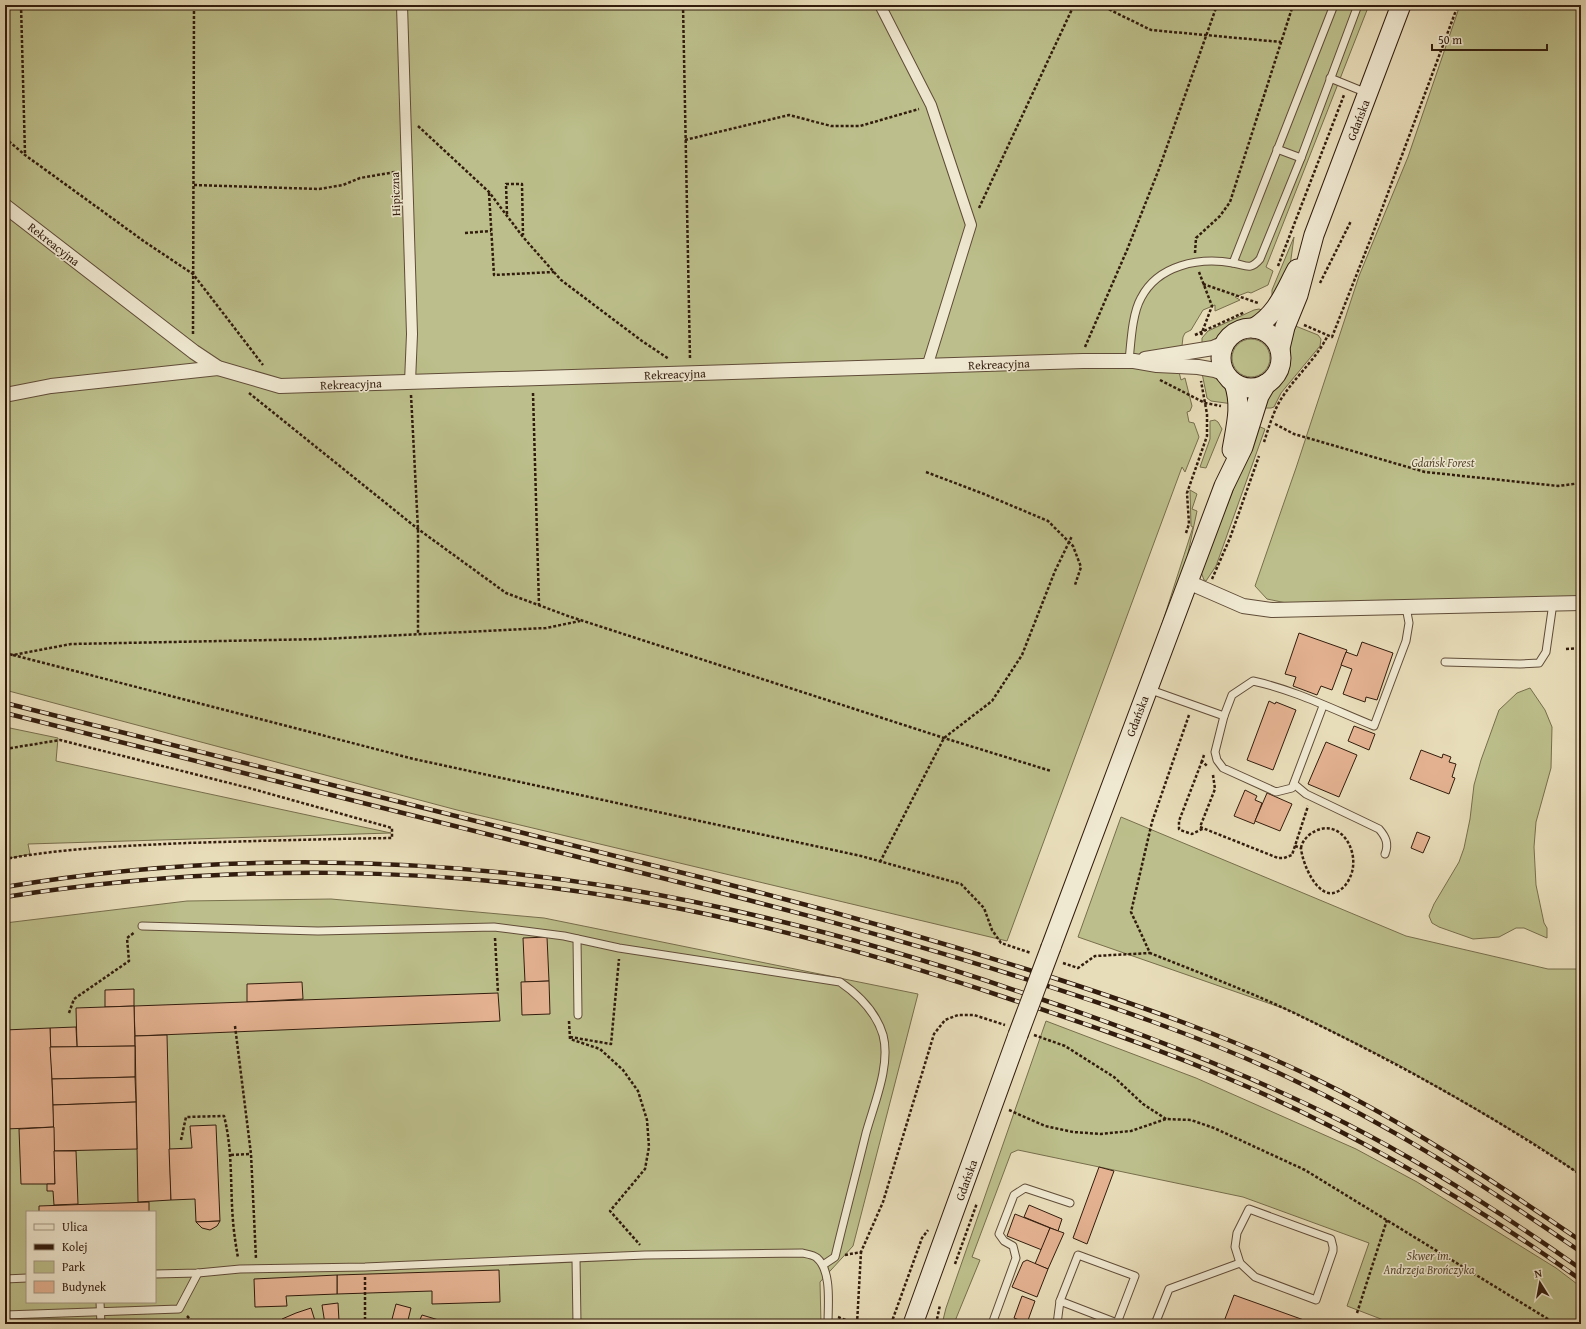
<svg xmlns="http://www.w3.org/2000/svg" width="1586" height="1329" viewBox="0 0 1586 1329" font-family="'Gentium Book Plus',serif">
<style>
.green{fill:#bcbf8b;stroke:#776e4c;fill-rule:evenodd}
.building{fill:#e4b291;stroke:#321c0d}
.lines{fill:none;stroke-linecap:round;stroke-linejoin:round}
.service-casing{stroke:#604c38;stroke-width:9}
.pedestrian-casing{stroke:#604c38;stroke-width:12}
.minor-casing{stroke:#604c38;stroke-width:16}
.secondary-casing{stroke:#321c0d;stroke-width:21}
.path{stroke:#321c0d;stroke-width:2.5;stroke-dasharray:3 2;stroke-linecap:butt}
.service{stroke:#f0e9d2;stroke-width:7}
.pedestrian{stroke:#f0e9d2;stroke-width:10}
.minor{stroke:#f0e9d2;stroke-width:14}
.secondary{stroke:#f0e9d2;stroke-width:19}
.rail-casing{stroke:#321c0d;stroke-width:4.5}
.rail{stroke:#f0e9d2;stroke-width:3;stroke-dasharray:9;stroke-linecap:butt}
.secondary-bridge-casing{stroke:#321c0d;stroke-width:21;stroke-linecap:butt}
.secondary-bridge{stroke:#f0e9d2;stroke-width:19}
.labels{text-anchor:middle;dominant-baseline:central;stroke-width:3;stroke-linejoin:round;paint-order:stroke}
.street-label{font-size:12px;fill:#321c0d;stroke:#f0e9d2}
.park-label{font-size:12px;font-style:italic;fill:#5b4d33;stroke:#f0e9d2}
</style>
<rect width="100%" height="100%" fill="#e8ddb9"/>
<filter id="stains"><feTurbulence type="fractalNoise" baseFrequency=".005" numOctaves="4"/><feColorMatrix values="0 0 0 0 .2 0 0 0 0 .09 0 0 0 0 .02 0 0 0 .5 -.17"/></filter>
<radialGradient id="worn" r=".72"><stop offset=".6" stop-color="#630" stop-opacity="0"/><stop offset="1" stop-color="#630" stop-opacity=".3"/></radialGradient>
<g class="green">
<polygon points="5,5 1369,5 1266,267 1273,271 1268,285 1251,293 1248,292 1235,297 1240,300 1215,311 1215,305 1203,310 1191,330 1185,333 1183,337 1179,372 1181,380 1185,378 1192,406 1190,411 1187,412 1189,422 1194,423 1199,437 1185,472 1182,467 1007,941 457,810 5,690"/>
<polygon points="1460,5 1581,5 1581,597 1296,605 1267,599 1255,586 1296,468 1359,276 1408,157"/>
<polygon points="1294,237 1290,266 1276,298 1272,295 1272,290"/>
<polygon points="1259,309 1262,310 1251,320 1234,324 1217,338 1202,345 1202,338 1208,331 1254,310"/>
<polygon points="1293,325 1318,335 1321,339 1320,346 1281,393 1274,407 1271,408 1261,408 1268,392 1282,379 1284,373 1288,359 1287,346"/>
<circle cx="1251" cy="358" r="19"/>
<path d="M1202 373C1223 380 1226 383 1233 404L1211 401 1207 398Z"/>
<polygon points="1215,420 1218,422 1222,429 1206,468 1200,467 1210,439 1210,421"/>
<polygon points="1258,426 1265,429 1216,566 1206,581 1204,580 1201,572"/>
<polygon points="1190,490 1197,494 1192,509 1197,511 1187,558 1162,624 1193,527 1191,526"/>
<polygon points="1530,688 1545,710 1552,727 1551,768 1536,822 1534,847 1536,885 1544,923 1547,928 1547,938 1524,928 1516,928 1499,937 1473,939 1439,927 1432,923 1429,916 1434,904 1459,862 1464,848 1470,819 1474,785 1481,760 1499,710 1517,693"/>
<polygon points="5,727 58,738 56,761 391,833 28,844 30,854 5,859"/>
<polygon points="1121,817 1406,936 1548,969 1581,969 1581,1175 1532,1142 1399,1065 1291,1011 1078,937"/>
<path d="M331 899 544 918 918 994 853 1246 820 1282 821 1324H5V923L187 901ZM27 1212H155V1302H27Z"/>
<polygon points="1046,1021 1196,1078 1356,1149 1417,1182 1556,1268 1581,1287 1581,1324 1394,1324 1347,1306 1369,1243 1243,1197 1018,1150 1011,1153 972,1257 980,1260 955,1321 962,1324 942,1324 946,1308"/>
</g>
<g class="building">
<polygon points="1299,633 1347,650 1332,690 1321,686 1317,695 1293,686 1296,677 1285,674"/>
<polygon points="1362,642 1393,653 1377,700 1366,697 1365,702 1343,694 1352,669 1341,665 1346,652 1357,656"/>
<polygon points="1269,701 1275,704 1276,702 1296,710 1273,770 1247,760"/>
<polygon points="1354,726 1375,734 1369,750 1348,741"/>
<polygon points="1326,742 1357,755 1339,797 1308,784"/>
<polygon points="1421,750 1442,758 1443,754 1451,757 1449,762 1456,764 1452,777 1455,778 1449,794 1410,779"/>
<polygon points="1245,790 1257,796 1255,800 1262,803 1254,824 1234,816"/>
<polygon points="1267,793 1292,804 1280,831 1255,821"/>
<polygon points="1417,832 1430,837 1423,853 1411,848"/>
<polygon points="547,937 549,981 525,982 523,938"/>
<polygon points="549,981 550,1014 522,1015 521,982"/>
<polygon points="302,982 303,999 247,1002 247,984"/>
<polygon points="134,989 134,1006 105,1007 105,990"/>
<polygon points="498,993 500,1021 135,1036 134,1006"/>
<polygon points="134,1006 135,1046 77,1047 76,1008"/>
<polygon points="76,1027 77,1047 50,1047 50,1028"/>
<polygon points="50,1028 54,1127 5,1129 5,1030"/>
<polygon points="167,1035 171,1200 138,1202 135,1036"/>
<polygon points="135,1046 135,1077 52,1079 50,1047"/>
<polygon points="135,1077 136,1102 53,1105 52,1079"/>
<polygon points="136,1102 137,1149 54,1151 53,1105"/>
<polygon points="216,1125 220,1221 196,1222 195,1199 171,1200 169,1149 192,1148 190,1126"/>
<polygon points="54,1127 55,1184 21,1184 19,1129"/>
<polygon points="54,1151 76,1151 78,1204 54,1205 53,1191 47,1191 47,1184 55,1184"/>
<polygon points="1099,1167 1114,1171 1087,1244 1073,1238"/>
<polygon points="149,1202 149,1212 39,1212 39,1206"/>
<polygon points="1029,1205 1062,1219 1058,1231 1024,1217"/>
<polygon points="1015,1214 1050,1228 1042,1250 1007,1236"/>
<polygon points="220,1221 217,1226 210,1230 202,1228 196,1222"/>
<polygon points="1050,1228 1064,1233 1048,1269 1035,1264"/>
<polygon points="1027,1260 1048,1269 1037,1297 1012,1287 1023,1262"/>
<polygon points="499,1270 500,1302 432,1304 432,1291 337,1294 337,1275"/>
<polygon points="337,1275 337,1294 286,1296 287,1306 255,1307 254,1279"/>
<polygon points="1234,1295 1315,1324 1223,1324"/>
<polygon points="1022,1296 1035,1301 1027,1323 1014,1318"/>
<polygon points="338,1303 339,1321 365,1320 391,1323 396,1304 411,1308 407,1324 325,1324 322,1305"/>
<polygon points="311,1308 316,1324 284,1324 282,1319 296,1313"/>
<polygon points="422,1315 442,1321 448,1324 418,1324"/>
</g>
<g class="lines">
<defs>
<g id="service">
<polyline points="1330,78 1367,93"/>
<polyline points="1277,149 1301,158"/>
<polyline points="1233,263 1334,5"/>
<path d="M1129 361C1131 342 1132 314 1141 298 1158 265 1199 257 1233 263 1246 265 1250 271 1260 259L1301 158 1358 5"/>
<polyline points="1445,662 1520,664 1539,663 1546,652 1553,603"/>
<polyline points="1148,689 1224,716"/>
<path d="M1323 706 1292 788 1276 792 1223 768 1217 760 1215 752 1224 716 1232 695 1253 681C1295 690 1334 710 1374 726L1406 641 1409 623 1406 607"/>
<path d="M1294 784 1306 794 1379 829C1386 837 1389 844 1385 854"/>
<path d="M142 926 318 931 494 927 564 936 619 948 840 982C859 995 876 1012 883 1035 891 1065 874 1104 866 1133 856 1174 845 1215 835 1257L823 1265"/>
<polyline points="577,939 578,1015"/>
<polygon points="1249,1209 1331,1239 1333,1247 1333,1251 1316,1300 1255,1277 1240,1263 1235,1247 1237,1233"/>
<polygon points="1078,1255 1135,1276 1117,1323 1060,1301"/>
<polyline points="576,1259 577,1324"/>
<path d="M155 1274 198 1273 240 1269 365 1267 645 1255 802 1253C807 1254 814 1255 817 1258 832 1271 828 1305 828 1324"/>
<polyline points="5,1279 27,1278"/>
<polyline points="100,1302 101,1324"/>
<polyline points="5,1315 179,1309 198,1273"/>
<polyline points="992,1324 1016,1258 1013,1246 1004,1241 999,1234 1014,1195 1025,1188 1070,1203"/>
<polyline points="1057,1324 1060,1301"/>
<polyline points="1155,1324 1169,1289 1240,1263"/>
<polyline points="1353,1324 1355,1324"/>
</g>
<g id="pedestrian">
<polyline points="402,5 412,334 410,382"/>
<polyline points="880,5 931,105 971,225 927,367"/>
</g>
<g id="minor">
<polyline points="5,206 194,352 218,368 280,386 1083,361 1134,361 1157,365 1198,367 1215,370 1225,374"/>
<polyline points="1145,359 1213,348 1225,343"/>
<polyline points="5,395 51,386 218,368"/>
<polyline points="1188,582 1243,606 1272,610 1581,603"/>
</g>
<g id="secondary">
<circle cx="1251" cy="358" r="30"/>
<path d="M1254 328C1278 313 1284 293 1297 269"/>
<polyline points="1280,348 1285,327 1298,295 1314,235 1401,5"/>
<path d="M1232 450C1236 426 1242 406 1234 383"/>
<polyline points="1051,947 1224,486 1243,447 1259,396 1266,384"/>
<polyline points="913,1324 1018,1035"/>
</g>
</defs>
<use href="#service" class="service-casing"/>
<use href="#pedestrian" class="pedestrian-casing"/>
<use href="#minor" class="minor-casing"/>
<use href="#secondary" class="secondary-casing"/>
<g class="path">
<polyline points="21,5 25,154"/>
<polyline points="683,5 690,359"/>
<polyline points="1100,5 1151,30 1281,42"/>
<polyline points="418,126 489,192 523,237 561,280 642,341 669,359"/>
<polyline points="5,138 25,155 145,242 193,274 263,365"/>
<polyline points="685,140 789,115 831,126 860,126 919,109"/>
<polyline points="194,185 319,189 343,185 360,178 395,172"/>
<polyline points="489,193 494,275 554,272"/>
<polyline points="979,208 1074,5"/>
<polyline points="507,214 506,184 522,184 523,235"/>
<polyline points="465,233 491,231"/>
<polyline points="1195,253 1196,238 1220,216 1230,202 1293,5"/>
<polyline points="1278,266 1344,95"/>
<polyline points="1199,272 1212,306 1201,335"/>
<polyline points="1320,283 1351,221"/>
<polyline points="1203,284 1258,303"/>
<polyline points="1304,325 1332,337 1373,233 1458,5"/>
<polyline points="193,334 194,5"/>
<polyline points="1195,335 1245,312"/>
<polyline points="1085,347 1127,250 1159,169 1217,5"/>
<polyline points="1160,380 1205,403 1221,406"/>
<polyline points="249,393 418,529 506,593 568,616 944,738 1051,771"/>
<polyline points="533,393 539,605"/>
<polyline points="411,395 418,529 418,634"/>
<polyline points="1275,424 1294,434 1425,472 1558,486 1581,483"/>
<path d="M1264 442C1269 427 1274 409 1283 396 1297 375 1317 358 1328 335"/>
<polyline points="926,472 984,494 1048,521 1073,546 1081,567 1075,585"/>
<polyline points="1186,533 1189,524 1187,493 1207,436 1207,414 1201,381"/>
<polyline points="1212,579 1230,538 1259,456"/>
<polyline points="1566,649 1581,648"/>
<polyline points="5,653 13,655 71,644 321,639 546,628 580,621"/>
<polyline points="13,655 414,759 861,856 961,884 984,908 992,930 1001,943 1031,953"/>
<path d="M1189 715 1152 822 1131 912 1150 953C1197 972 1246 990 1292 1012 1392 1060 1489 1113 1581 1175"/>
<path d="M5 749 60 740 249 788 392 828V838C323 839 255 841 186 843 125 846 65 848 5 859"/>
<polyline points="1204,755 1202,761 1207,766"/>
<polyline points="1202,761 1179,821 1179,829 1180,830 1192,834 1204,828"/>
<polyline points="1213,775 1215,789 1200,827 1278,858 1284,858 1292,855 1308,806"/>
<path d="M1295 846 1301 848C1302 863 1319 905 1340 890 1346 886 1350 879 1352 872 1359 846 1336 814 1309 835 1305 839 1302 842 1301 848"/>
<polyline points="880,862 944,738 992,701 1022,655 1055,571 1072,536"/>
<polyline points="495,938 498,993"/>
<polyline points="1063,963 1078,968 1095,956 1150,953"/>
<polyline points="69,1013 74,999 129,961 127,938 135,932"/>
<polyline points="569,1021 570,1039 600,1049 623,1070 638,1091 647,1120 649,1147 645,1169 610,1211 640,1245"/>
<polyline points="235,1026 251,1154 256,1259"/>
<polyline points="1034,1035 1065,1046 1114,1077 1143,1104 1166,1119"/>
<polyline points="570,1037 611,1044 619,959"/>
<polyline points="1009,1110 1045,1126 1073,1132 1101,1134 1131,1131 1166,1119 1191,1120 1214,1128 1305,1170 1556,1324"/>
<path d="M181 1140 186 1117 224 1116C233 1151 230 1186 233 1221 234 1234 236 1246 238 1258"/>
<polyline points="231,1155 251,1154"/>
<polyline points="845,1255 861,1252 883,1202 934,1034 945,1020 958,1015 974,1015 1005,1025"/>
<polyline points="955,1264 977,1203"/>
<polyline points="1357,1313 1387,1220"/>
<polyline points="187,1316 195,1324"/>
<polyline points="838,1317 856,1324"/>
<polyline points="365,1320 365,1277"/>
<polyline points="857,1324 861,1252"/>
<polyline points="891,1324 922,1238 928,1230"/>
<polyline points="936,1324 940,1305"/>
</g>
<use href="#service" class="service"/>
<use href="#pedestrian" class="pedestrian"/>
<use href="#minor" class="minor"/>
<use href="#secondary" class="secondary"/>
<defs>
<g id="rail">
<path d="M5 703C223 757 441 812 659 867 790 899 920 935 1048 976 1147 1008 1245 1042 1338 1090 1423 1134 1502 1187 1581 1241"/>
<path d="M5 713C201 762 397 812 594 861 735 896 877 932 1016 976 1107 1005 1198 1035 1285 1076 1390 1125 1486 1186 1581 1252"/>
<path d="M5 887C207 853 417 855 620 888 756 911 892 948 1023 993 1134 1030 1243 1071 1347 1124 1429 1166 1506 1216 1581 1269"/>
<path d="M5 897C222 863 445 864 661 905 778 927 894 960 1007 998 1081 1022 1155 1047 1227 1078 1353 1131 1470 1201 1581 1280"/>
</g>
</defs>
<use href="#rail" class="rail-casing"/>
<use href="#rail" class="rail"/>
<defs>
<polyline id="secondary-bridge" points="1018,1035 1051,947"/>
</defs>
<use href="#secondary-bridge" class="secondary-bridge-casing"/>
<use href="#secondary-bridge" class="secondary-bridge"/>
</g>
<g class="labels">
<g class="street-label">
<text transform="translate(1358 120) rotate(-69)">Gdańska</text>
<text transform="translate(395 194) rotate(-92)">Hipiczna</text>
<text transform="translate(54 244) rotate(38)">Rekreacyjna</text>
<text transform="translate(999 364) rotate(-2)">Rekreacyjna</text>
<text transform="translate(675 374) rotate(-2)">Rekreacyjna</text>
<text transform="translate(351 384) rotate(-2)">Rekreacyjna</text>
<text transform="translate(1137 716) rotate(-69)">Gdańska</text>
<text transform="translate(966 1180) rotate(-70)">Gdańska</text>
</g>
<g class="park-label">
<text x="1443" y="462">Gdańsk Forest</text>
<text x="1429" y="1255">Skwer im.<tspan x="1429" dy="14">Andrzeja Brończyka</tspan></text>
</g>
</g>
<rect width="1586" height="1329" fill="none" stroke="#e8ddb9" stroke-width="20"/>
<rect x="6" y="6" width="1574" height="1317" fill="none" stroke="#321c0d" stroke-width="2"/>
<rect x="10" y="10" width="1566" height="1309" fill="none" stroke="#321c0d"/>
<rect x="26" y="1211" width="130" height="92" fill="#f0e9d2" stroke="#a49783"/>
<rect x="34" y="1224" width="20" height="6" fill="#f0e9d2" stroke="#a49783"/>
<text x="62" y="1231" font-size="12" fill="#321c0d">Ulica</text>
<rect x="34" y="1244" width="20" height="6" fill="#321c0d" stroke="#a49783"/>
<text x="62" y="1251" font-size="12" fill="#321c0d">Kolej</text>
<rect x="34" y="1261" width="20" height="12" fill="#bcbf8b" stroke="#a49783"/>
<text x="62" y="1271" font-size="12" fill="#321c0d">Park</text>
<rect x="34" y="1281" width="20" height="12" fill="#e4b291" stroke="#a49783"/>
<text x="62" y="1291" font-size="12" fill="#321c0d">Budynek</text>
<g transform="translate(1540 1283) rotate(349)" stroke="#f0e9d2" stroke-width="3" paint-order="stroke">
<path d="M0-3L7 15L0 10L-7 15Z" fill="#321c0d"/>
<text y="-6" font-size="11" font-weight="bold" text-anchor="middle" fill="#321c0d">N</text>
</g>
<path d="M1432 44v6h115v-6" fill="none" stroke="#321c0d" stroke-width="2"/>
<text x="1438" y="44" font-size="12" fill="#321c0d" stroke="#f0e9d2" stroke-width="3" paint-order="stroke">50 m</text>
<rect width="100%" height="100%" filter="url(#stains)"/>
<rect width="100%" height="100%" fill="url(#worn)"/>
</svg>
